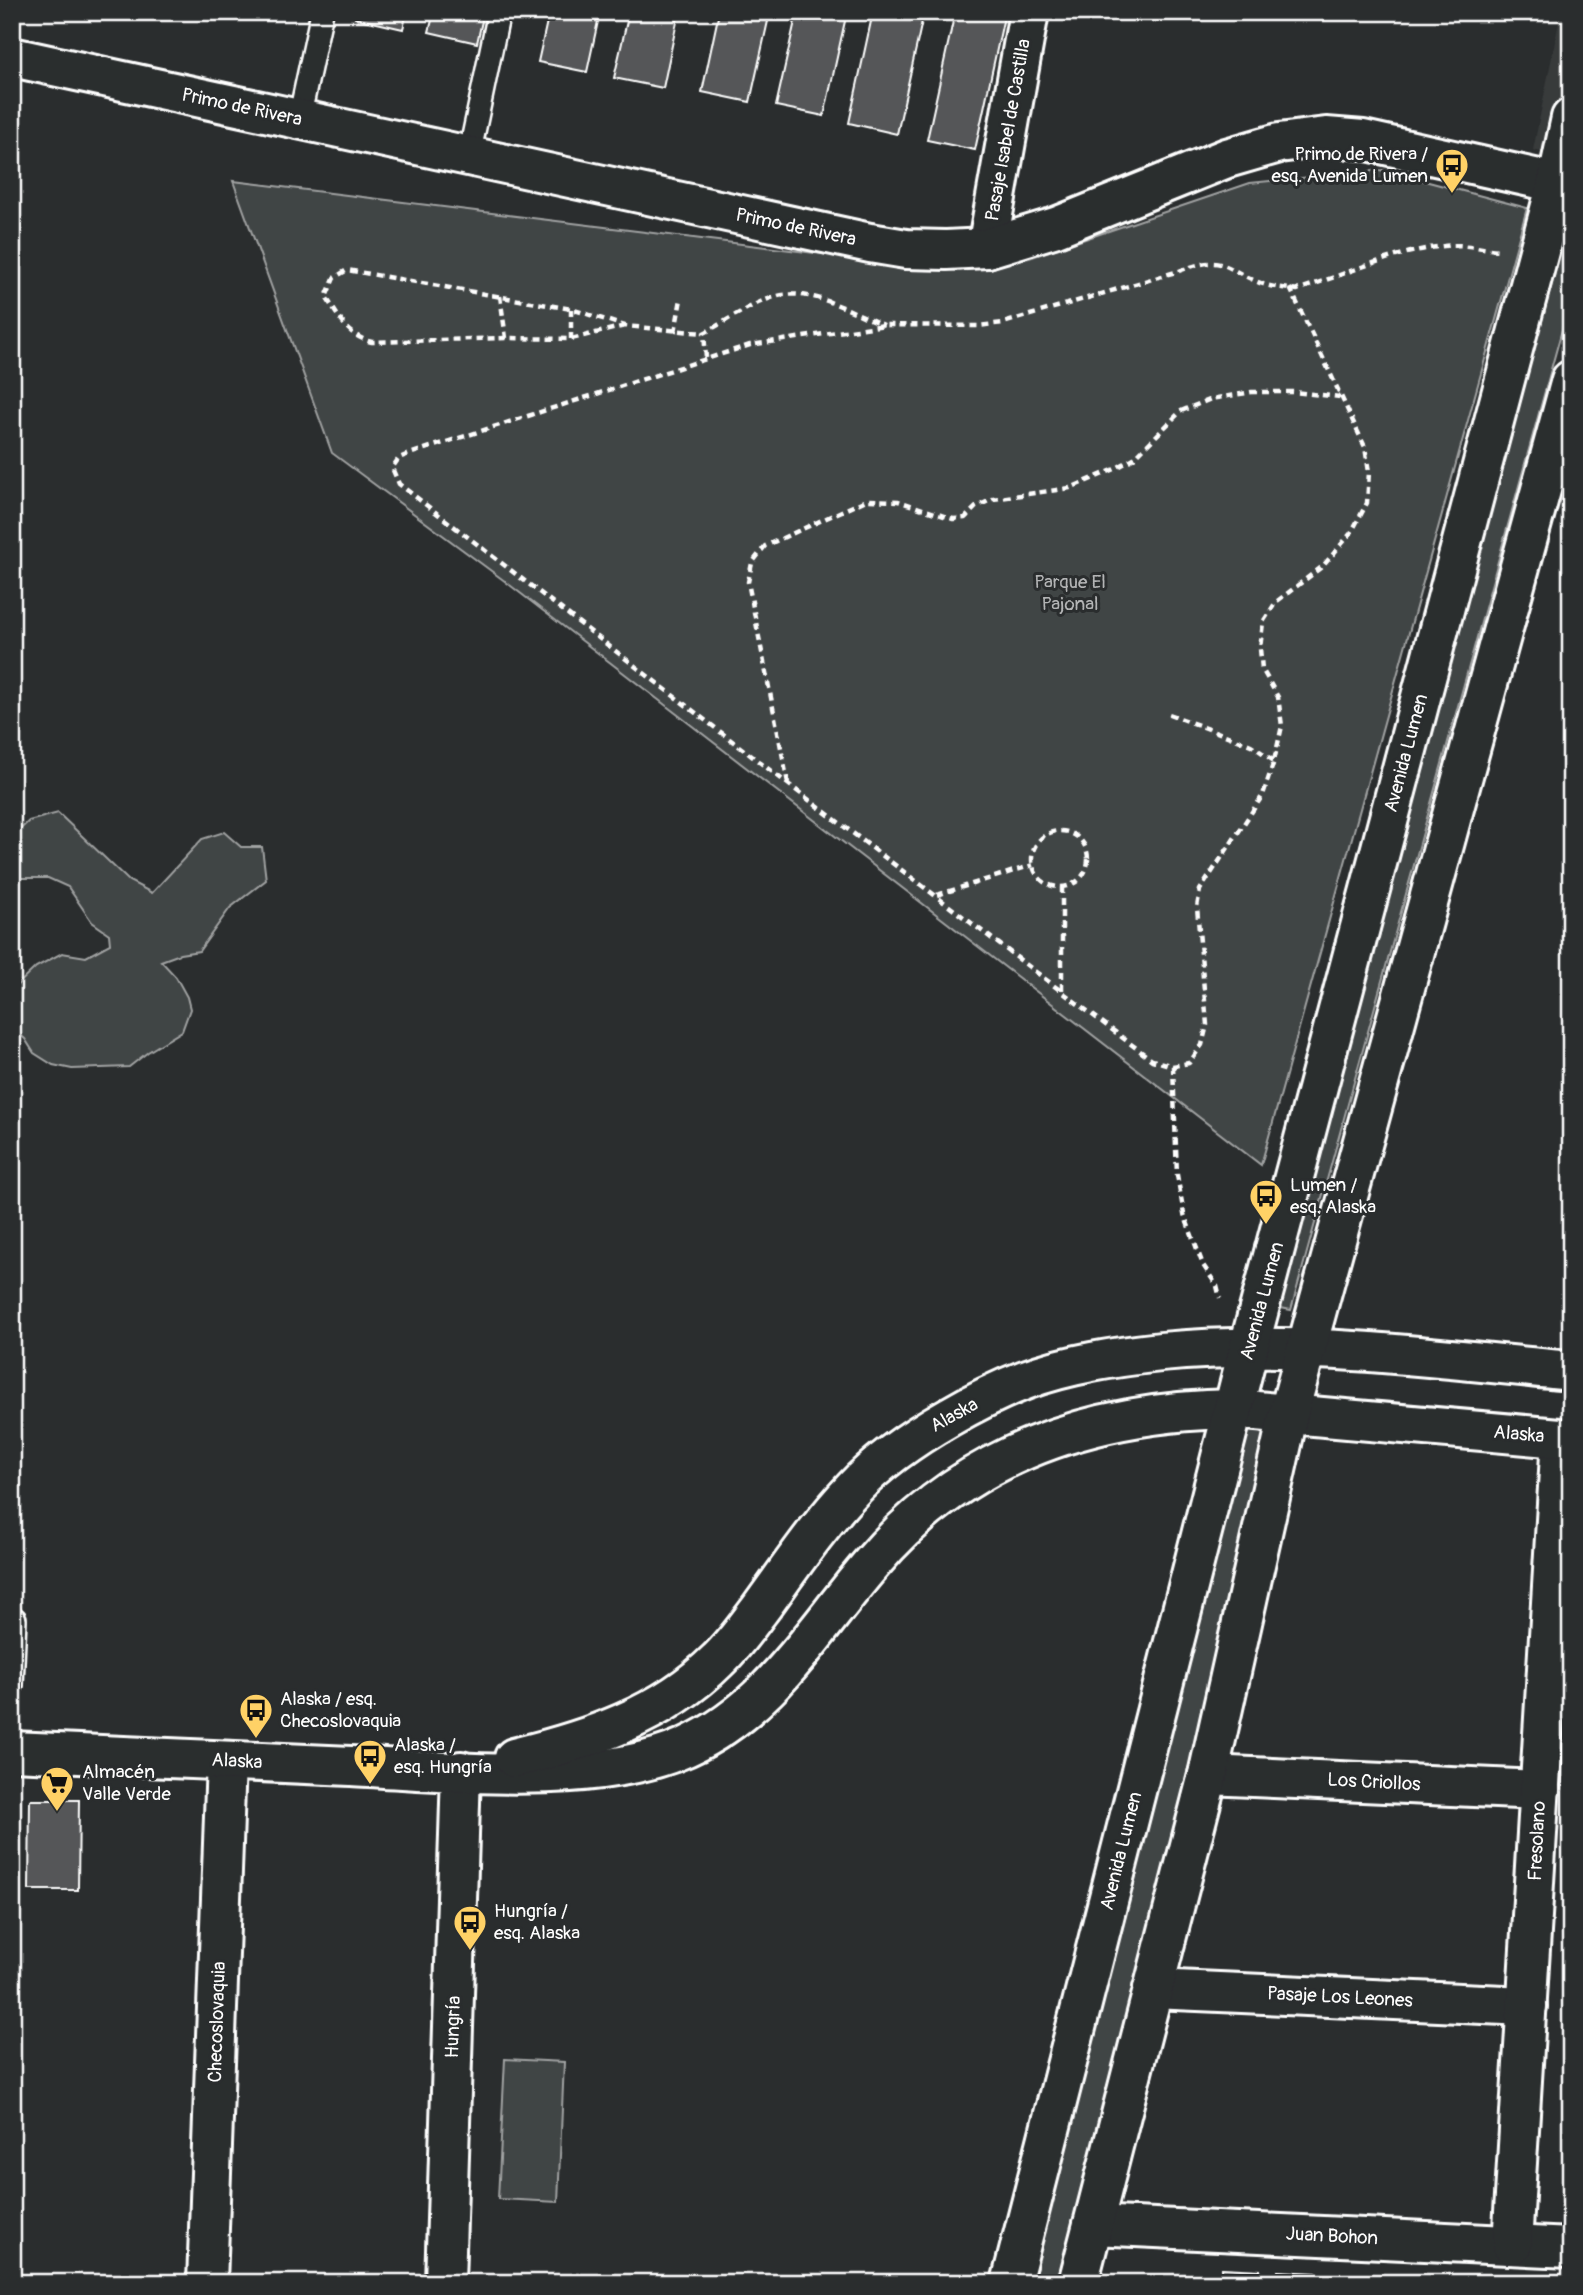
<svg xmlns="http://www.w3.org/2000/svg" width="1583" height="2295" viewBox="0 0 1583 2295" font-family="Pangolin,sans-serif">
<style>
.built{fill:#373a3b}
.green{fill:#414445;stroke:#a0a2a2;stroke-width:2}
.building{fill:#555758;stroke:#fff;stroke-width:2}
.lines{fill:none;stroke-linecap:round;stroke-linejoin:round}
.lane-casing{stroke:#fff;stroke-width:26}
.street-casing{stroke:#fff;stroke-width:44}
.secondary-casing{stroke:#fff;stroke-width:44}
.path{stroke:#fff;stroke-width:4.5;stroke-dasharray:7 5;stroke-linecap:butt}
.lane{stroke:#2a2d2e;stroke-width:21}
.street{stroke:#2a2d2e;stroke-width:38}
.secondary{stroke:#2a2d2e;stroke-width:38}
.labels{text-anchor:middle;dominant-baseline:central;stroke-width:6;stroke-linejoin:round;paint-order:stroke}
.street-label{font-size:19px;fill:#fff;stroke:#2a2d2e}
.poi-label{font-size:19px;fill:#fff;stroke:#2a2d2e;text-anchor:start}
.park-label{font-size:19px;fill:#b3b4b5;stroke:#2a2d2e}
</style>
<rect width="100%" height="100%" fill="#2a2d2e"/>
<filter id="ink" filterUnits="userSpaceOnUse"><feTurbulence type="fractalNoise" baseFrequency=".0143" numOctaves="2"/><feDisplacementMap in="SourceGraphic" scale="14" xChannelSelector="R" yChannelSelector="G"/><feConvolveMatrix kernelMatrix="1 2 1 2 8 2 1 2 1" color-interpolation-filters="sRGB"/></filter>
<g filter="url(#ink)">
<polygon class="built" points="1561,12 1571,12 1571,159 1533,150"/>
<g class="green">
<polygon points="1383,170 1527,208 1261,1165 502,579 332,453 233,181 960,271 1029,258 1250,183"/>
<polygon points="1569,222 1571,222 1571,297 1291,1310 1271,1306"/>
<polygon points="58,813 129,881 152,893 202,839 224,832 241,847 262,847 266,880 230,908 199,951 180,954 161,961 176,977 187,997 190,1009 182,1031 148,1052 129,1067 72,1069 53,1065 34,1053 25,1039 12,1028 12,990 36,967 62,953 86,957 110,944 109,934 92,922 68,887 48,878 12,878 12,837 29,821"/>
<polygon points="1245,1408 1279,1413 1061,2283 1023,2283"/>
<polygon points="505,2059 564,2062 558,2202 498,2199"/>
</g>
<g class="building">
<polygon points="356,12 407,12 403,29 355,18"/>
<polygon points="434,12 484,12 477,43 429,32"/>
<polygon points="549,12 600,12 587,72 538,62"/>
<polygon points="629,12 679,12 663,88 614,78"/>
<polygon points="719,12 770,12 750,102 702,92"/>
<polygon points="797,12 847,12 824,116 776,106"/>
<polygon points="873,12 924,12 897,134 849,123"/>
<polygon points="955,12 1005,12 975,150 927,140"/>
<polygon points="30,1800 79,1800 78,1890 29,1890"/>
<polygon points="1222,2268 1260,2270 1259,2283 1221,2283"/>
<polygon points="1278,2271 1316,2273 1316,2283 1277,2283"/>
<polygon points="1334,2274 1372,2276 1372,2283 1334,2283"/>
<polygon points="1398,2277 1435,2278 1435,2283 1397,2283"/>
<polygon points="1512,2279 1549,2281 1549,2283 1511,2283"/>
<polygon points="1454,2280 1492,2282 1492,2283 1454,2283"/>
</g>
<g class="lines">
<defs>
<g id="lane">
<polyline points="299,119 322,12"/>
<polyline points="469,156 499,12"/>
<polyline points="12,1685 15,1619"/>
</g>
<g id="street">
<polyline points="987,248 1029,12"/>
<polyline points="1208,1775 1540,1790"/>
<polyline points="1153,1989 1527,2006"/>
<polyline points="1093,2225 1571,2248"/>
<polyline points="1512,2245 1561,1438"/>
<polyline points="207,2283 226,1761"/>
<polyline points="445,2283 461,1771"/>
</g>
<g id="secondary">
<polyline points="12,57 870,243 906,249 946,250 987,248 1056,227 1227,158 1279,143 1326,137 1363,140 1557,183 1571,189"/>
<path d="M12 1751C125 1756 238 1761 351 1766 449 1771 596 1788 686 1747 770 1709 814 1630 872 1563 964 1454 1093 1411 1234 1409L1571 1439"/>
<path d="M514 1758C588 1740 662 1716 718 1660 734 1645 747 1626 760 1609 790 1568 818 1526 853 1489 880 1460 914 1437 949 1417 973 1403 999 1390 1025 1380 1068 1364 1116 1357 1161 1352 1298 1339 1435 1358 1571 1371"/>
<polyline points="1011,2283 1249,1347 1557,183 1571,118"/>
<polyline points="1078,2283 1208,1775 1289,1412 1571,380"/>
</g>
</defs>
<use href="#lane" class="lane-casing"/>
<use href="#street" class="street-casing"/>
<use href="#secondary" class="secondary-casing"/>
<g class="path">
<path d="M1290 288 1365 447 1369 472 1367 503 1351 533 1323 566 1276 602 1263 622 1260 649 1262 669 1278 697 1282 726 1274 761 1263 795 1200 890 1197 907 1207 1025 1202 1045 1189 1063 1173 1066 1152 1060 788 784 399 484 392 468 399 458 409 454 750 345 885 325 978 326 1003 323 1179 271C1226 253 1223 269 1263 284 1274 288 1286 288 1297 290 1346 274 1393 252 1444 246 1462 243 1482 249 1499 250"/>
<polyline points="500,296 506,338"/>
<polyline points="571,309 571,339"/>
<path d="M625 326 571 339 506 338 372 342C347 336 339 317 326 297L334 278 347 270 571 309 625 326 704 333"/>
<polyline points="675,332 681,299"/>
<path d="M706 358 704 333C727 321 753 302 778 296 813 288 853 313 884 325"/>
<polyline points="1169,714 1251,745 1274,761"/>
<polyline points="788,783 748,582 752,563 765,546 866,500 898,501 953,519 965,518 976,507 993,499 1070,488 1115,469 1134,458 1181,411 1211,399 1252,392 1293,392 1340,397"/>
<circle cx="1060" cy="859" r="28"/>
<polyline points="937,895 1033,865"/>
<polyline points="1062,990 1062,887"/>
<polyline points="1173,1066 1177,1175 1184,1214 1203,1265 1217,1286 1220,1298"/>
</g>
<use href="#lane" class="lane"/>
<use href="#street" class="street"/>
<use href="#secondary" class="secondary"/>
</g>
</g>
<defs>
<symbol id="bus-pin" viewBox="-11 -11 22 30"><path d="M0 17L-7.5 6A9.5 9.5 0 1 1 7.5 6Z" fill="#ffd166" stroke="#2a2d2e"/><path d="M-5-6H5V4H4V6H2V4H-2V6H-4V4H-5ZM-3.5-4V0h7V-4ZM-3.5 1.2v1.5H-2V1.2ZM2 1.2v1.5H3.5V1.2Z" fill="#111"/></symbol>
<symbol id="supermarket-pin" viewBox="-11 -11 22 30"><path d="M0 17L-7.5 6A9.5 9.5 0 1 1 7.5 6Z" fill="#ffd166" stroke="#2a2d2e"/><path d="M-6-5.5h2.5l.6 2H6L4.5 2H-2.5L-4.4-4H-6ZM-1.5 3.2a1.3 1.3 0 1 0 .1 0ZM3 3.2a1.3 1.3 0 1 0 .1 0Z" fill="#111"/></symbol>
</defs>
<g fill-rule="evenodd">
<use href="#bus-pin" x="1433" y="146" width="38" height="52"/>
<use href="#bus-pin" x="1247" y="1177" width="38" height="52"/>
<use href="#bus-pin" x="237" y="1691" width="38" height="52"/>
<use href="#bus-pin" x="351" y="1737" width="38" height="52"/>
<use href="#supermarket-pin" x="38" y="1764" width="38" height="52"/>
<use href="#bus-pin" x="451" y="1903" width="38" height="52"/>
</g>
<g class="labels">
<g class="street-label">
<text transform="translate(242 107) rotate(12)">Primo de Rivera</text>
<text transform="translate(1008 130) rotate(-80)">Pasaje Isabel de Castilla</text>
<text transform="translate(796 227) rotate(12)">Primo de Rivera</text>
<text transform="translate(1406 753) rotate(-75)">Avenida Lumen</text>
<text transform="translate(1262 1301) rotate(-75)">Avenida Lumen</text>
<text transform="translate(954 1415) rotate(-29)">Alaska</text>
<text transform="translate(1519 1434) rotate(5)">Alaska</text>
<text transform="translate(237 1761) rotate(3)">Alaska</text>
<text transform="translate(1374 1782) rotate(3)">Los Criollos</text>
<text transform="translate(1537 1841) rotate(-87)">Fresolano</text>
<text transform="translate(1121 1851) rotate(-76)">Avenida Lumen</text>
<text transform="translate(1340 1997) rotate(3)">Pasaje Los Leones</text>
<text transform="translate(217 2022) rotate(-88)">Checoslovaquia</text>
<text transform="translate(453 2027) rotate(-88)">Hungría</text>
<text transform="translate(1332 2236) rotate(3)">Juan Bohon</text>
</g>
<g class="poi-label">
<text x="1428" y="154" text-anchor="end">Primo de Rivera /<tspan x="1428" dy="22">esq. Avenida Lumen</tspan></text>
<text x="1290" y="1185">Lumen /<tspan x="1290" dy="22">esq. Alaska</tspan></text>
<text x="280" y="1699">Alaska / esq.<tspan x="280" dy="22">Checoslovaquia</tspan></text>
<text x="394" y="1745">Alaska /<tspan x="394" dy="22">esq. Hungría</tspan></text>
<text x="82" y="1772">Almacén<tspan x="82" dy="22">Valle Verde</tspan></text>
<text x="494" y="1911">Hungría /<tspan x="494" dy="22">esq. Alaska</tspan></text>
</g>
<g class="park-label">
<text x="1070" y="582">Parque El<tspan x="1070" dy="22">Pajonal</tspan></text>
</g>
</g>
<rect width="1583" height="2295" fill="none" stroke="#2a2d2e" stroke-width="42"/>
<rect x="21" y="21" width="1541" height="2253" fill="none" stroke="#fff" stroke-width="2.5" filter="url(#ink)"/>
</svg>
